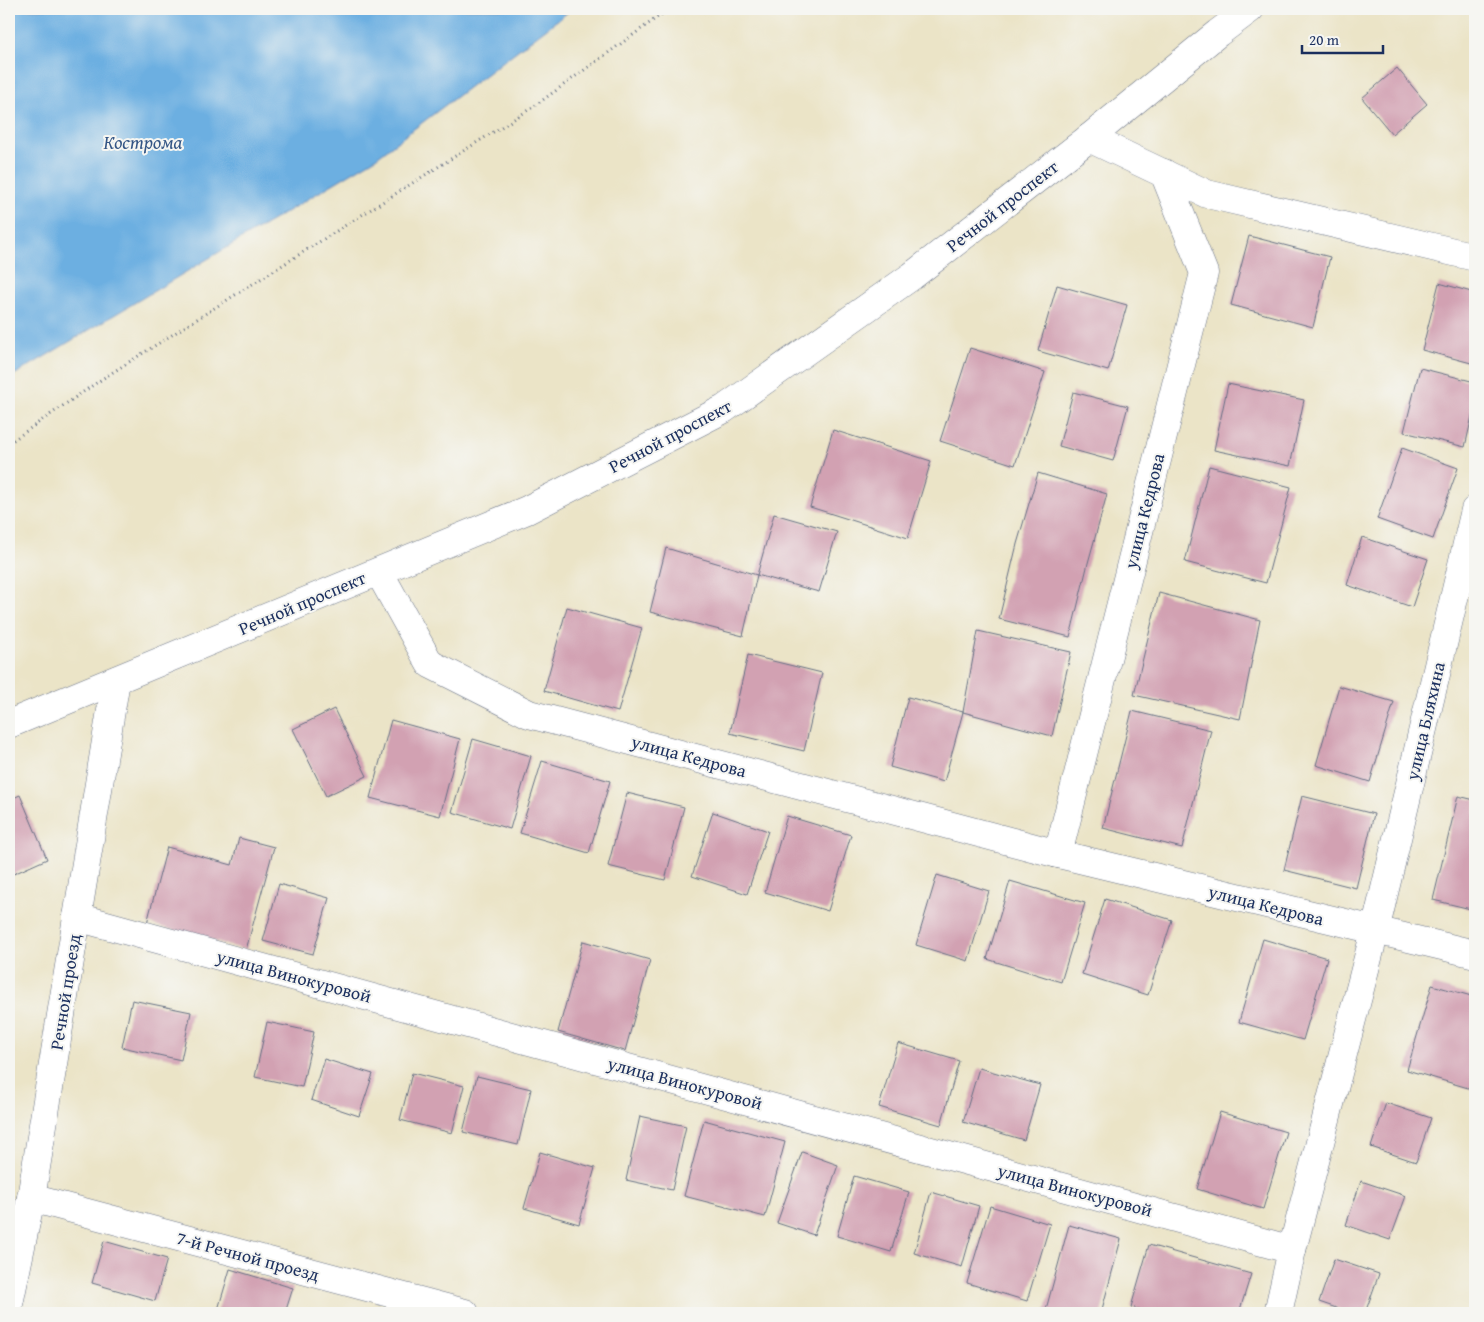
<svg xmlns="http://www.w3.org/2000/svg" width="1484" height="1322" viewBox="0 0 1484 1322" font-family="'Gentium Book Plus',serif">
<style>
.water{fill:#6cafe1;stroke:#446fa0}
.building{fill:#d2a1b2}
.lines{fill:none;stroke-linecap:round;stroke-linejoin:round}
.minor-casing{stroke:#646e83;stroke-width:29}
.path{stroke:#646e83;stroke-width:3;stroke-dasharray:1 4;stroke-linecap:butt}
.minor{stroke:#fff;stroke-width:28}
.labels{text-anchor:middle;dominant-baseline:central;stroke-width:4;stroke-linejoin:round;paint-order:stroke}
.street-label{font-size:18px;fill:#1b2f5e;stroke:#f6f6f2}
.water-label{font-size:19px;font-style:italic;fill:#335585;stroke:#f6f6f2}
</style>
<rect width="100%" height="100%" fill="#f6f6f2"/>
<filter id="ink" filterUnits="userSpaceOnUse"><feTurbulence type="fractalNoise" baseFrequency=".02" numOctaves="2"/><feDisplacementMap in="SourceGraphic" scale="10" xChannelSelector="R" yChannelSelector="G"/><feConvolveMatrix kernelMatrix="1 2 1 2 8 2 1 2 1" color-interpolation-filters="sRGB"/></filter>
<filter id="wash" filterUnits="userSpaceOnUse"><feTurbulence type="fractalNoise" baseFrequency=".0096" numOctaves="4" result="noise"/><feDisplacementMap in="SourceGraphic" scale="20" xChannelSelector="R" yChannelSelector="G"/><feGaussianBlur stdDeviation="1.12" result="paint"/><feColorMatrix in="noise" values="0 0 0 0 0 0 0 0 0 0 0 0 0 0 0 0 0 1.4 0 .05"/><feComposite in="paint" operator="in"/></filter>
<g filter="url(#wash)">
<rect width="100%" height="100%" fill="#ebe4c7"/>
<polygon class="water" points="9,9 572,9 373,160 9,378"/>
<g id="blocks">
<g class="building">
<polygon points="1397,68 1427,104 1392,134 1362,98"/>
<polygon points="1249,236 1330,257 1313,327 1231,305"/>
<polygon points="1439,283 1475,293 1475,364 1422,350"/>
<polygon points="1057,285 1127,305 1108,371 1038,351"/>
<polygon points="970,348 1045,372 1015,465 940,441"/>
<polygon points="1420,368 1475,382 1475,403 1465,447 1404,432"/>
<polygon points="1228,384 1304,400 1290,466 1214,450"/>
<polygon points="1073,392 1128,406 1113,461 1059,446"/>
<polygon points="833,430 931,461 908,538 810,507"/>
<polygon points="1402,448 1458,468 1433,539 1377,519"/>
<polygon points="1209,466 1291,487 1266,583 1185,562"/>
<polygon points="1038,473 1107,494 1088,563 1070,637 999,619 1017,544"/>
<polygon points="774,514 837,532 819,592 757,575"/>
<polygon points="1362,537 1428,559 1412,607 1347,585"/>
<polygon points="666,548 757,575 743,636 650,612"/>
<polygon points="1159,593 1260,620 1240,719 1134,695"/>
<polygon points="567,607 642,628 618,712 544,691"/>
<polygon points="978,631 1071,652 1052,736 963,712"/>
<polygon points="748,655 822,673 804,751 730,733"/>
<polygon points="1339,686 1394,702 1370,782 1316,765"/>
<polygon points="908,697 963,712 944,782 890,767"/>
<polygon points="334,709 367,776 326,796 293,729"/>
<polygon points="1132,711 1211,730 1182,848 1103,828"/>
<polygon points="391,720 460,739 440,816 370,798"/>
<polygon points="473,739 531,756 510,829 452,812"/>
<polygon points="542,761 610,781 589,853 520,833"/>
<polygon points="627,793 684,807 665,880 608,866"/>
<polygon points="20,795 47,859 9,876 9,800"/>
<polygon points="1302,796 1374,814 1356,888 1284,870"/>
<polygon points="1458,796 1475,800 1475,910 1433,900"/>
<polygon points="713,812 768,831 747,894 692,876"/>
<polygon points="787,816 851,835 828,911 765,892"/>
<polygon points="239,838 274,847 246,950 147,923 167,847 232,865"/>
<polygon points="937,875 989,891 968,961 916,945"/>
<polygon points="1010,881 1085,903 1061,982 987,959"/>
<polygon points="279,884 329,898 313,954 263,941"/>
<polygon points="1105,899 1172,920 1148,995 1082,974"/>
<polygon points="1263,939 1327,958 1303,1040 1239,1022"/>
<polygon points="583,941 650,960 625,1051 558,1032"/>
<polygon points="1432,985 1475,997 1475,1090 1407,1070"/>
<polygon points="132,1000 191,1012 181,1060 122,1047"/>
<polygon points="267,1022 314,1032 302,1087 255,1077"/>
<polygon points="898,1043 959,1061 941,1125 879,1107"/>
<polygon points="324,1059 373,1074 359,1116 311,1100"/>
<polygon points="979,1068 1040,1085 1024,1140 963,1122"/>
<polygon points="412,1073 464,1086 452,1133 400,1120"/>
<polygon points="477,1076 531,1089 518,1145 463,1132"/>
<polygon points="1386,1103 1431,1118 1416,1162 1371,1147"/>
<polygon points="1220,1112 1286,1132 1263,1209 1197,1189"/>
<polygon points="640,1116 686,1126 672,1190 626,1180"/>
<polygon points="704,1120 785,1142 765,1217 684,1196"/>
<polygon points="540,1152 595,1168 579,1224 524,1208"/>
<polygon points="802,1152 838,1165 814,1235 777,1223"/>
<polygon points="854,1176 909,1192 891,1252 837,1236"/>
<polygon points="1361,1181 1406,1196 1390,1240 1346,1225"/>
<polygon points="931,1192 979,1206 962,1267 914,1253"/>
<polygon points="990,1206 1050,1224 1027,1301 967,1283"/>
<polygon points="1069,1225 1121,1239 1101,1313 1045,1313"/>
<polygon points="104,1241 167,1259 155,1301 92,1283"/>
<polygon points="1149,1245 1251,1274 1239,1313 1154,1313 1131,1307"/>
<polygon points="1334,1259 1379,1274 1365,1313 1351,1313 1319,1302"/>
<polygon points="230,1269 293,1288 285,1313 217,1313"/>
</g>
</g>
</g>
<g filter="url(#ink)">
<use href="#blocks" fill-opacity="0" stroke="#646e83" stroke-width="1"/>
<g class="lines">
<defs>
<g id="minor">
<polyline points="1089,138 1207,194 1475,257"/>
<polyline points="379,572 430,664 529,714 1058,854 1475,954"/>
<polyline points="9,724 527,510 724,409 912,276 1089,138 1218,33 1250,9"/>
<polyline points="1058,854 1204,273 1164,173"/>
<polyline points="77,917 1292,1250"/>
<polyline points="31,1198 465,1313"/>
<polyline points="9,1304 31,1198 116,680"/>
<polyline points="1278,1313 1292,1250 1375,931 1475,510"/>
</g>
</defs>
<use href="#minor" class="minor-casing"/>
<polyline class="path" points="9,443 102,379 533,107 669,9"/>
<use href="#minor" class="minor"/>
</g>
</g>
<g class="labels">
<g class="street-label">
<text transform="translate(1002 206) rotate(-38)">Речной проспект</text>
<text transform="translate(670 436) rotate(-28)">Речной проспект</text>
<text transform="translate(1144 511) rotate(-76)">улица Кедрова</text>
<text transform="translate(302 603) rotate(-23)">Речной проспект</text>
<text transform="translate(1425 721) rotate(-77)">улица Бляхина</text>
<text transform="translate(689 756) rotate(15)">улица Кедрова</text>
<text transform="translate(1266 905) rotate(14)">улица Кедрова</text>
<text transform="translate(294 976) rotate(15)">улица Винокуровой</text>
<text transform="translate(65 992) rotate(-81)">Речной проезд</text>
<text transform="translate(685 1083) rotate(15)">улица Винокуровой</text>
<text transform="translate(1075 1190) rotate(15)">улица Винокуровой</text>
<text transform="translate(248 1256) rotate(15)">7-й Речной проезд</text>
</g>
<g class="water-label">
<text x="143" y="142">Кострома</text>
</g>
</g>
<rect width="1484" height="1322" fill="none" stroke="#f6f6f2" stroke-width="30"/>
<path d="M1302 45v8h81v-8" fill="none" stroke="#1b2f5e" stroke-width="2.5"/>
<text x="1309" y="45" font-size="15" fill="#1b2f5e" stroke="#f6f6f2" stroke-width="4" paint-order="stroke">20 m</text>
</svg>
